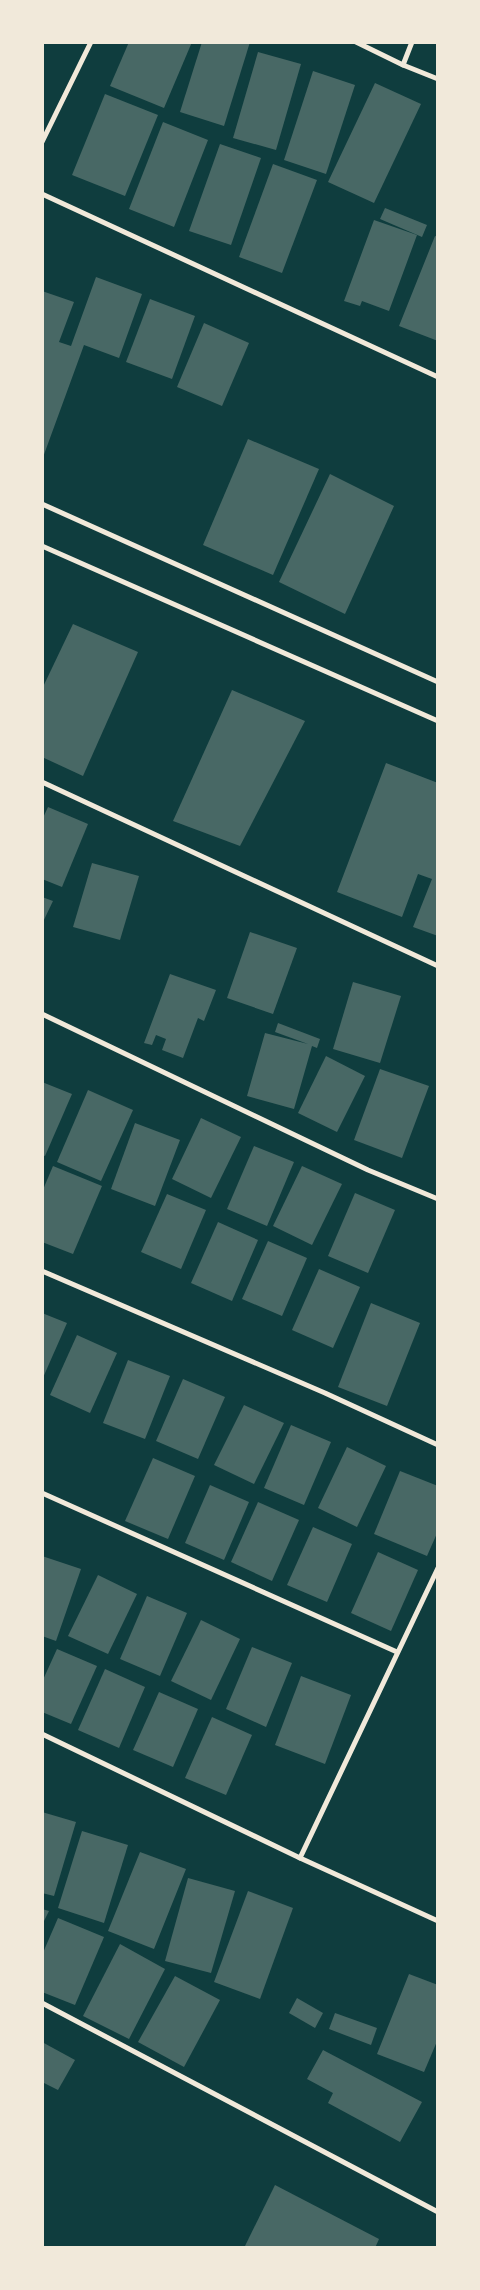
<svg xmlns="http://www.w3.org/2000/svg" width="480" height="2290" viewBox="0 0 480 2290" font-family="'IBM Plex Sans',sans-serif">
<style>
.building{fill:#486865}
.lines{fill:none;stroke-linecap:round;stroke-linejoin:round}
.minor{stroke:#f1e9da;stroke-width:5}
</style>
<rect width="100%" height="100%" fill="#0f3d3e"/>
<g class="building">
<polygon points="129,42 192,42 164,108 110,86"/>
<polygon points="202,42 250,42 224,126 180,112"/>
<polygon points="258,52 301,64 276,150 233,138"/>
<polygon points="313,71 355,85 326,174 284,160"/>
<polygon points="375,83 421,104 374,203 328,182"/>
<polygon points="105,94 158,115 125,196 72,175"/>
<polygon points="163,122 208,140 174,227 129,209"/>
<polygon points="220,144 261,158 231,245 189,231"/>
<polygon points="273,164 317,180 282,273 239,257"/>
<polygon points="385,208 427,225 422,237 380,219"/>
<polygon points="374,220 417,235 389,311 362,301 360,306 344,301"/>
<polygon points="435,236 438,237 438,341 399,326"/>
<polygon points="96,277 142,294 119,358 84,345 42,460 42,291 74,302 59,342 71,346"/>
<polygon points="150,299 195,316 172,379 126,362"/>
<polygon points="204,323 249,343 222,406 177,387"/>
<polygon points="248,439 319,469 273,575 203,545"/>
<polygon points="330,474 394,506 345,614 279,582"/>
<polygon points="73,624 138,652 83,776 42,757 42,689"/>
<polygon points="232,690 305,721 240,846 173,821"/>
<polygon points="386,763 438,783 438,936 413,927 432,879 418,874 402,917 337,892"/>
<polygon points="48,807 88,824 62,887 42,879 42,820"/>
<polygon points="92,863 139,876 120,940 73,927"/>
<polygon points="42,897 53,901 42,924"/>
<polygon points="250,932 297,948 273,1014 227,998"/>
<polygon points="170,974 216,990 204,1021 198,1018 183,1058 162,1050 166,1039 156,1035 152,1045 144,1043"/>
<polygon points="353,982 401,996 380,1063 333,1049"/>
<polygon points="278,1023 320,1039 317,1048 312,1046 294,1109 247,1096 265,1033 308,1044 275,1032"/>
<polygon points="326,1056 365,1076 337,1132 298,1113"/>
<polygon points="380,1069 429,1086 402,1158 354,1140"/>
<polygon points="42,1082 72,1094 45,1156 42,1155"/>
<polygon points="88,1090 133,1110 101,1181 57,1162"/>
<polygon points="201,1118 241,1137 211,1198 172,1179"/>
<polygon points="135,1123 180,1140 155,1206 111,1189"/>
<polygon points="254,1146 294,1162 267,1226 227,1209"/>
<polygon points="53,1166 102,1186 73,1254 42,1242 42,1192"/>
<polygon points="302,1166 342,1184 312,1245 273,1226"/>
<polygon points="355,1193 395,1210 368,1273 328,1256"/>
<polygon points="167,1194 206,1210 181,1269 141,1252"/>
<polygon points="218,1222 258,1240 232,1301 191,1283"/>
<polygon points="268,1241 307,1258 282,1316 242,1299"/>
<polygon points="319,1269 360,1287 333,1348 292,1330"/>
<polygon points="371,1303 420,1323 387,1406 338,1387"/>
<polygon points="42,1313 67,1323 42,1380"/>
<polygon points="77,1335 117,1353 90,1413 50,1395"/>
<polygon points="128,1360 170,1376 145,1439 103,1423"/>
<polygon points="183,1379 225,1397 198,1459 156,1441"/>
<polygon points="244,1405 284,1423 254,1484 214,1465"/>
<polygon points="291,1425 331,1442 304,1505 264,1488"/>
<polygon points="347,1447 386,1466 357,1527 318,1508"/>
<polygon points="153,1458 195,1476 168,1539 125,1521"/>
<polygon points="400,1471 438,1486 438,1531 427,1556 374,1534"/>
<polygon points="210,1485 249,1502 224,1560 185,1543"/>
<polygon points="258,1502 299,1520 272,1581 231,1562"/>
<polygon points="313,1527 352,1544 327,1602 287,1585"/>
<polygon points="378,1552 418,1570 391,1631 351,1613"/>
<polygon points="42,1556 81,1569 56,1641 42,1636"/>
<polygon points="98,1575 137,1594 108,1654 68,1636"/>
<polygon points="147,1596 187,1613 160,1676 120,1659"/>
<polygon points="201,1620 240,1639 211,1700 171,1681"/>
<polygon points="252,1647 292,1663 266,1727 226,1709"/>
<polygon points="57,1649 97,1666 71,1724 42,1712 42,1682"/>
<polygon points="105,1669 145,1687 119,1748 78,1730"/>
<polygon points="301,1676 351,1695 325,1764 275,1745"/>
<polygon points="159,1692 198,1709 173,1767 133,1750"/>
<polygon points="212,1717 252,1735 226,1795 185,1778"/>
<polygon points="42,1812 76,1822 54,1896 42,1893"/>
<polygon points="82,1831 128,1845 104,1923 58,1908"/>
<polygon points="140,1852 186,1869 154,1949 108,1931"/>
<polygon points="188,1878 235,1891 211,1973 165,1961"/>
<polygon points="248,1891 293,1908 260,1999 214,1982"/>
<polygon points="42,1909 49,1911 42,1925"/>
<polygon points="58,1918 104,1937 75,2005 42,1992 42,1955"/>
<polygon points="120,1944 165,1969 129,2039 83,2016"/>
<polygon points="409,1974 438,1985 438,2039 424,2072 377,2054"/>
<polygon points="175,1976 220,2000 184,2067 138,2042"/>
<polygon points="297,1998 323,2013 315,2028 289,2013"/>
<polygon points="335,2013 377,2028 371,2045 329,2029"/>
<polygon points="42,2042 75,2060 58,2090 42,2082"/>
<polygon points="323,2050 422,2102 400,2142 328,2103 333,2093 307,2079"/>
<polygon points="275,2185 379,2239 375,2248 244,2248"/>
</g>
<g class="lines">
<g class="minor">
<polyline points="356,42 403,65 438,79"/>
<polyline points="403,65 412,42"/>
<polyline points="42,142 91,42"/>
<polyline points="42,194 438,377"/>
<polyline points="42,504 438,682"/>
<polyline points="42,546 438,721"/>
<polyline points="42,782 438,966"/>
<polyline points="42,1014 368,1170 438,1199"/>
<polyline points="42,1271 325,1393 438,1445"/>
<polyline points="42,1493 397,1652"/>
<polyline points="438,1568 300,1858 438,1921"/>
<polyline points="42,1734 300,1858"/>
<polyline points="42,2003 438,2212"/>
</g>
</g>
<rect width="480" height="2290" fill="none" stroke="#f1e9da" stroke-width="88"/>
</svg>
